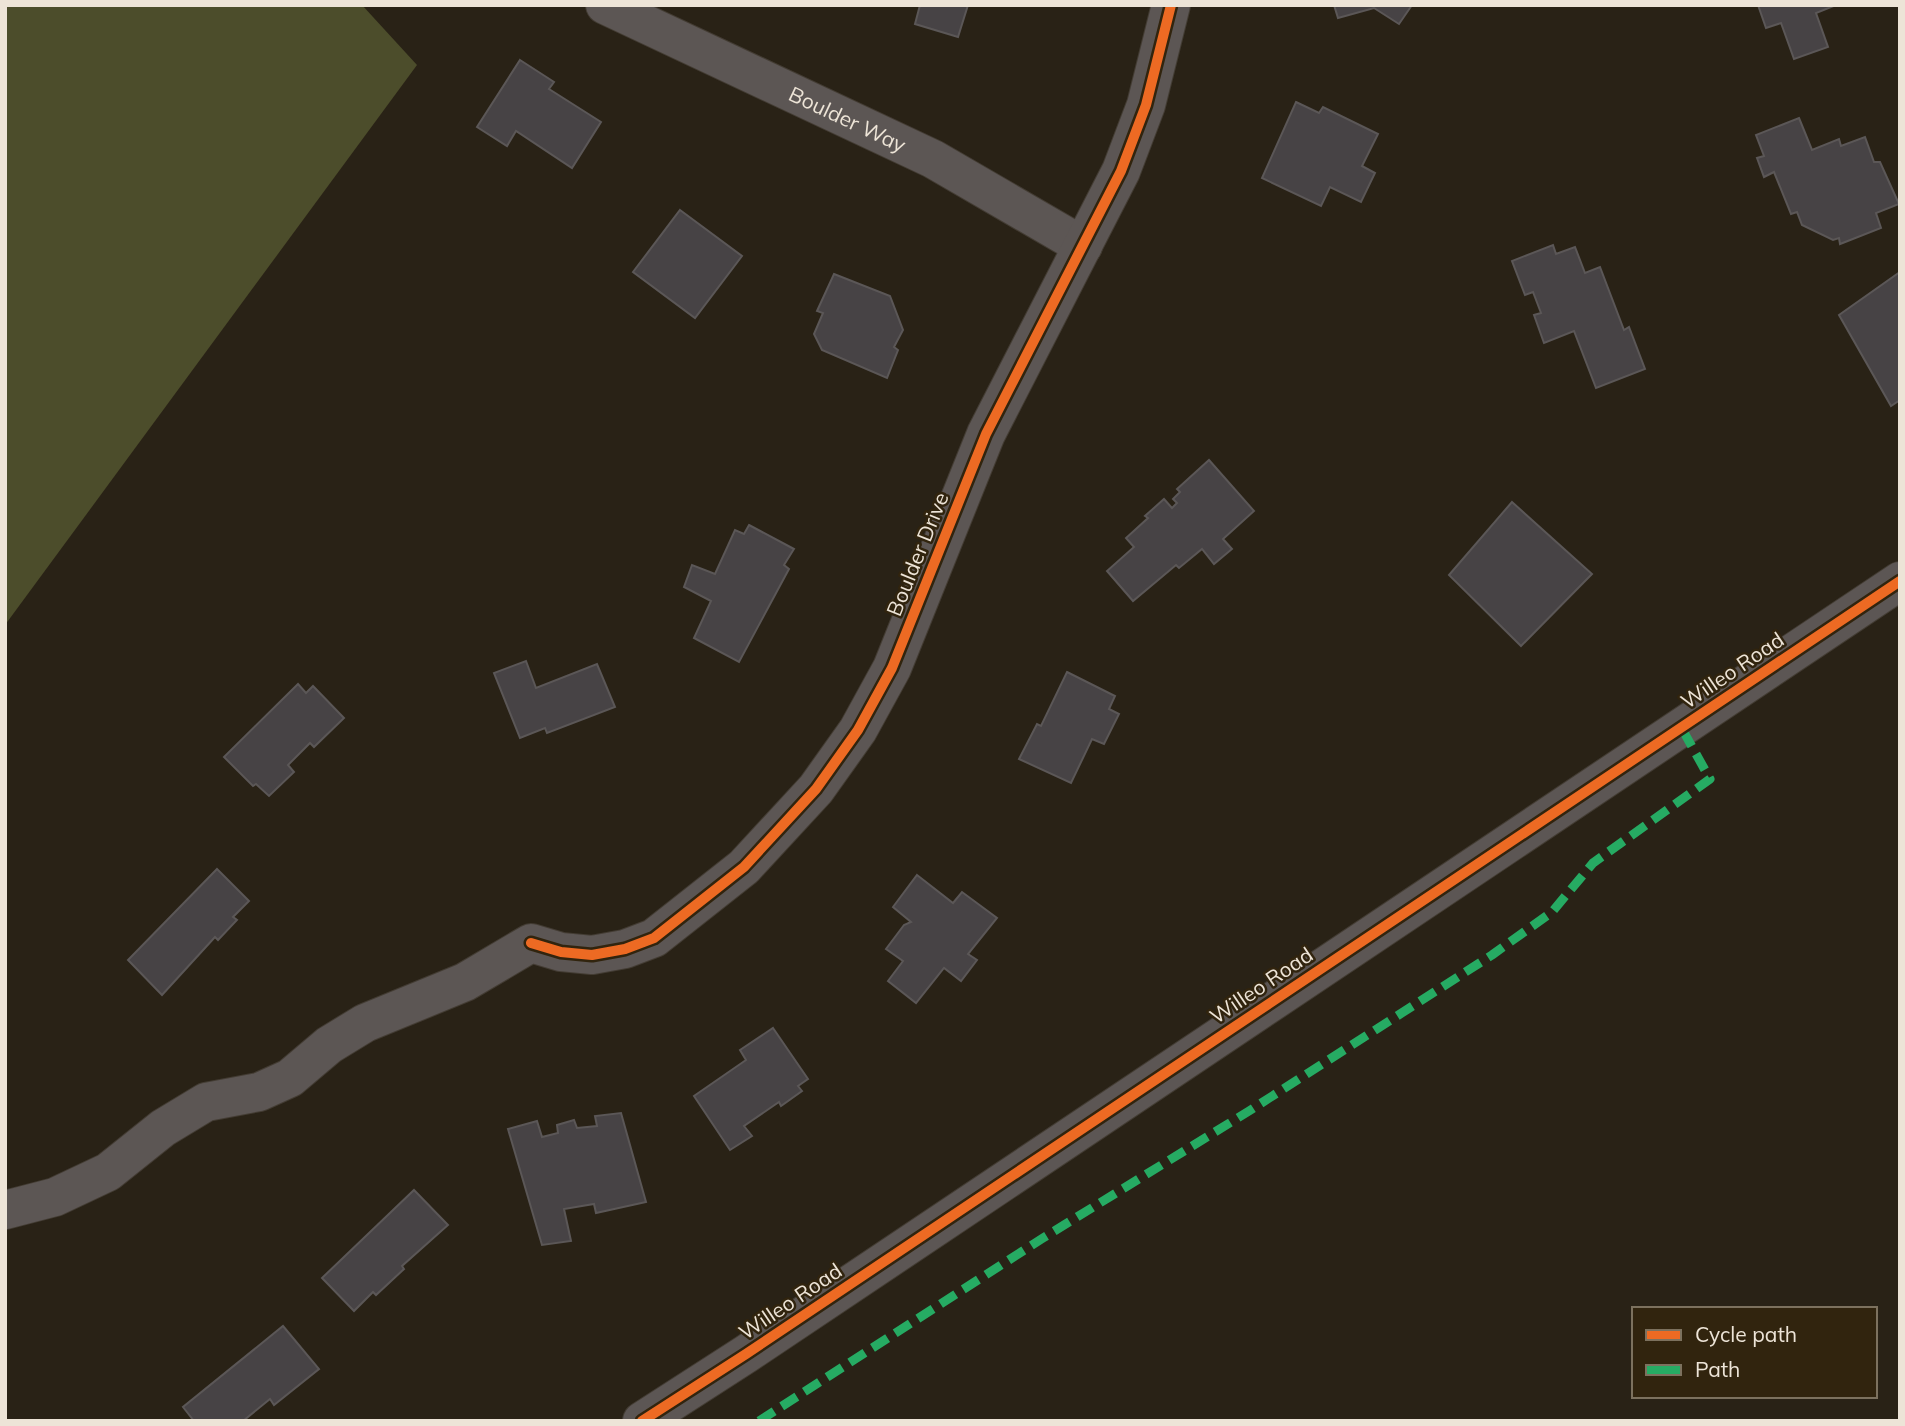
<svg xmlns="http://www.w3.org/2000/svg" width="1905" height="1426" viewBox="0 0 1905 1426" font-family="Mulish,sans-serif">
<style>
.forest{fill:#4c4d2b}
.building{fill:#474345;stroke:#5b5757;stroke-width:2}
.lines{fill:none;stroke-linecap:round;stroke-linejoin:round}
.minor-casing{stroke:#433c33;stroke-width:40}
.minor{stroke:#5c5654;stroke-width:38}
.quiet{stroke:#26ab63;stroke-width:9;stroke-dasharray:18 9;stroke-linecap:butt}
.cycleway-casing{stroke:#31240e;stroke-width:15}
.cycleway{stroke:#ed6a23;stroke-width:10}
.labels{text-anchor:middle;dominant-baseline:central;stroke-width:5;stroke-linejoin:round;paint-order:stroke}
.street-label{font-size:21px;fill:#ede4d7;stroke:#31240e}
</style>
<rect width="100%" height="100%" fill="#292216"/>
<polygon class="forest" points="5,5 362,5 417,65 5,625"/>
<g class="building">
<polygon points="920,5 968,5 958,37 915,24"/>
<polygon points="1334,5 1412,5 1399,24 1374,8 1338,18"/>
<polygon points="1758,5 1836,5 1816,13 1828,47 1794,59 1781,23 1766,28"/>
<polygon points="520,60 554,82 549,89 601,122 572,168 516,131 507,146 477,127"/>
<polygon points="1296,102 1319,113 1323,107 1378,134 1362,166 1375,173 1361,202 1330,187 1321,206 1262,178"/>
<polygon points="1799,118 1812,150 1839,139 1841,146 1865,137 1874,162 1880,162 1899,204 1876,213 1881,228 1840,244 1839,238 1833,240 1802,225 1797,212 1791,214 1774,172 1764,177 1757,158 1764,156 1756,135"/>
<polygon points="680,210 742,256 695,318 633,272"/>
<polygon points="1553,245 1556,254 1575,247 1585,273 1600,267 1624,330 1629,327 1645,369 1596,388 1574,331 1544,343 1534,315 1541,313 1533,292 1525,295 1512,261"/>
<polygon points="1900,272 1900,400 1891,406 1839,315"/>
<polygon points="834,274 890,296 903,330 894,347 898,350 887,378 822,350 814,334 823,313 817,311"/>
<polygon points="1209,460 1254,511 1223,539 1232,549 1214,564 1202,549 1179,568 1176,565 1133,601 1107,571 1134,547 1126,538 1148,518 1145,516 1164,499 1172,508 1177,503 1173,499 1180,492 1177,489"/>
<polygon points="1512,502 1592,574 1521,646 1449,575"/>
<polygon points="749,525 794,549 784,565 789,569 739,662 694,638 711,601 684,587 692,565 715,574 735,530 744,534"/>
<polygon points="526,661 536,688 597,664 615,707 547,733 545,728 520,738 494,673"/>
<polygon points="1067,672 1115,696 1109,709 1119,714 1104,744 1092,739 1071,783 1019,759 1037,724 1041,726"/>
<polygon points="298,684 306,693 313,686 344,718 314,747 310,743 288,765 294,772 269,796 256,784 253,786 224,757"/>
<polygon points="217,869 249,901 233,917 237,920 218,940 215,937 162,995 128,960"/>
<polygon points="917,875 953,903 962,892 997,918 968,954 977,960 961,981 944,968 916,1003 888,981 903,961 886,949 904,925 911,922 893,907"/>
<polygon points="773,1028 808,1079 798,1086 802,1091 781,1106 779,1102 744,1126 752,1136 730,1150 694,1096 746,1060 740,1050"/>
<polygon points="621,1113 646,1202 596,1213 594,1204 564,1209 571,1241 542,1245 508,1129 537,1121 542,1137 558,1133 557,1125 574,1120 577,1128 597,1126 595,1116"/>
<polygon points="414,1190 448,1225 402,1266 404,1269 376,1295 373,1292 354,1311 322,1278"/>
<polygon points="283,1326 319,1369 274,1405 270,1399 243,1421 194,1421 183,1407"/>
</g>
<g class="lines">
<defs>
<g id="minor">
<path id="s1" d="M605 5 933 159 1083 246"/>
<polyline points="5,1210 55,1197 108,1172 163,1128 206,1102 259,1092 290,1078 329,1045 365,1023 465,982 531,943 561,952 592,955 625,949 654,938 744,867 816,789 858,730 892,668 986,434 1121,171 1146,105 1171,5"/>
<polyline points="642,1421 746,1354 1900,581"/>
</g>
</defs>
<use href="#minor" class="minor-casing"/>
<use href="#minor" class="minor"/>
<polyline class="quiet" points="759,1421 1043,1238 1249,1111 1492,955 1552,912 1593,863 1710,779 1681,727"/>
<defs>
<g id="cycleway">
<polyline points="531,943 561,952 592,955 625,949 654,938 744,867 816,789 858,730 892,668 986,434 1121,171 1146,105 1171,5"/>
<polyline points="642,1421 746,1354 1900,581"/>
</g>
</defs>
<use href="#cycleway" class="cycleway-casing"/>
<use href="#cycleway" class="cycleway"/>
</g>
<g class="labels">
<g class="street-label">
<text stroke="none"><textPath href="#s1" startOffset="268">Boulder Way</textPath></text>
<text transform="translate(917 554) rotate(-68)">Boulder Drive</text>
<text transform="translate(1732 670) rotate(-34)">Willeo Road</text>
<text transform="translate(1261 985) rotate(-34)">Willeo Road</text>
<text transform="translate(790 1301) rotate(-34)">Willeo Road</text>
</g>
</g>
<rect width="1905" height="1426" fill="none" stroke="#ede4d7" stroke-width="14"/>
<rect x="1632" y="1307" width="245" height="91" fill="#31240e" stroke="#7c715e" stroke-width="2"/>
<rect x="1646" y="1330" width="35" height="10" fill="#ed6a23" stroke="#7c715e" stroke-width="2"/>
<text x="1695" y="1342" font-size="21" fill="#ede4d7">Cycle path</text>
<rect x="1646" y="1365" width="35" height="10" fill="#26ab63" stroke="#7c715e" stroke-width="2"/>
<text x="1695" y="1377" font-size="21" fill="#ede4d7">Path</text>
</svg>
